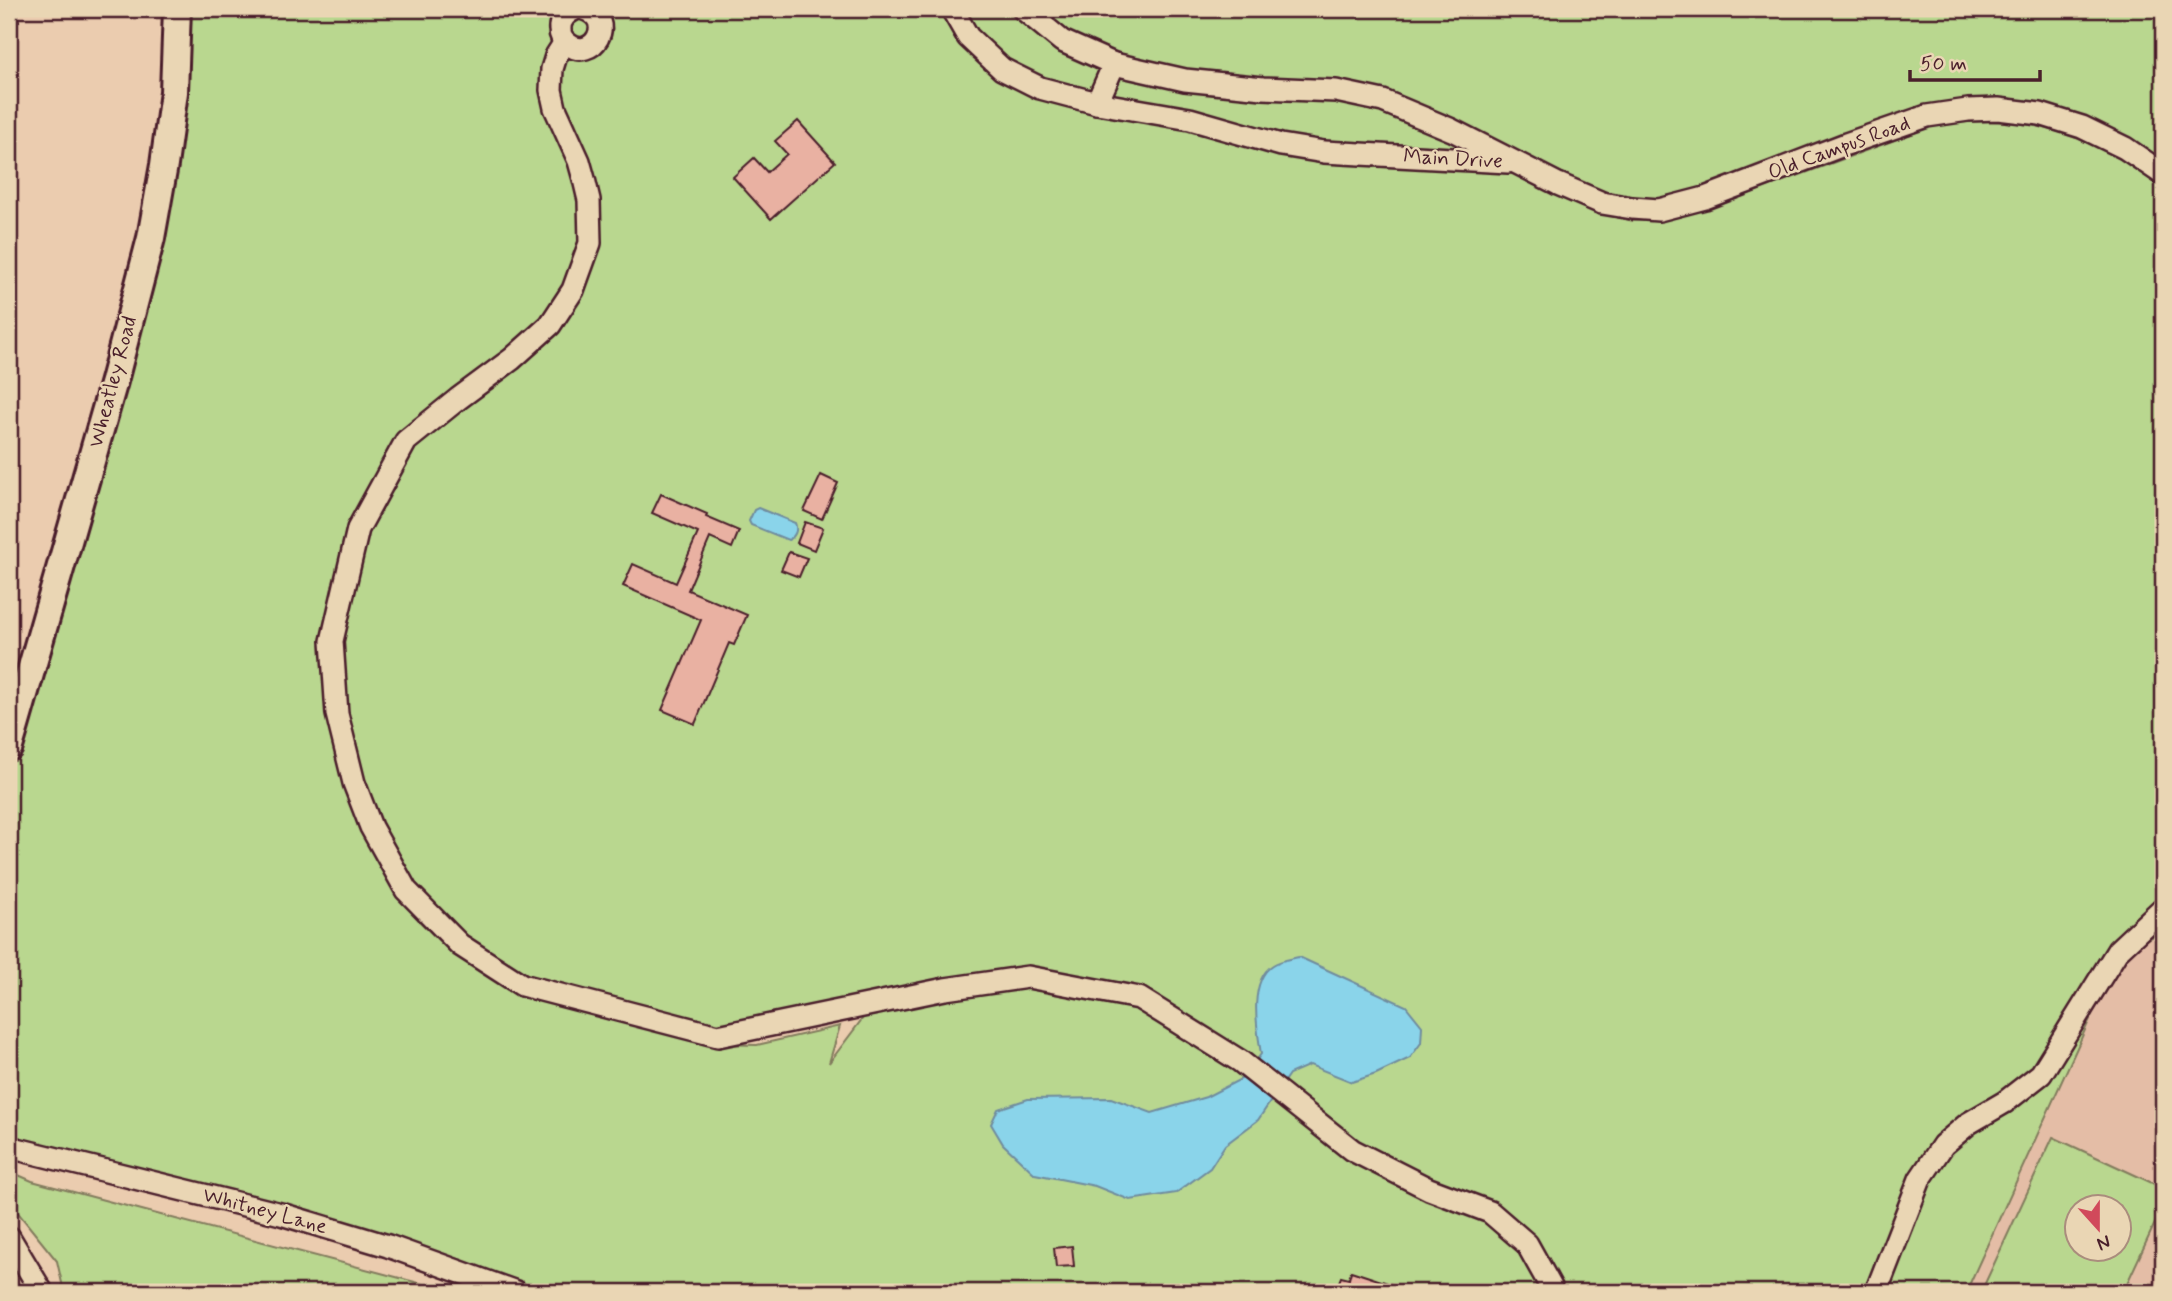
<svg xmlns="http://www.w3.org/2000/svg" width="2172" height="1301" viewBox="0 0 2172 1301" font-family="Mynerve,sans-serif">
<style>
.built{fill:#e4bda6;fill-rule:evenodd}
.green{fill:#b9d78f;stroke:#827b5d;stroke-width:2;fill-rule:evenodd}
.water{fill:#8ad4ea;stroke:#708c9e;stroke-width:2}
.building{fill:#e9b1a2;stroke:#4a1f2b;stroke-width:2}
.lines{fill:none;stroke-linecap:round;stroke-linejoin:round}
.minor-casing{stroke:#4a1f2b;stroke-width:26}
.major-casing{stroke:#4a1f2b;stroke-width:32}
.path{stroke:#4a1f2b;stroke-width:3.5;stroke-dasharray:7 5;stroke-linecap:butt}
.minor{stroke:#ead6b4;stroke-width:21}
.major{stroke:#ead6b4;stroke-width:26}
.labels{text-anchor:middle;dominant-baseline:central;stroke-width:5;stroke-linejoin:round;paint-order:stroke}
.street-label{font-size:21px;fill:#4a1f2b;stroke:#ead6b4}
</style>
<rect width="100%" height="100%" fill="#ebccaf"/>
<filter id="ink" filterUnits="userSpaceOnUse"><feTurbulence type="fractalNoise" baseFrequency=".0143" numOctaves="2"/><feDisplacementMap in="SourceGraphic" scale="14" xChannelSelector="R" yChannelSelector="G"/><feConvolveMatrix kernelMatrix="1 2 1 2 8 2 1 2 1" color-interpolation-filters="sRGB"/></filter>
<g filter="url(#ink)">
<path class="built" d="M2163 931V1292H1966L2100 997 2135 945ZM2078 1206H2120V1248H2078Z"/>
<g class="green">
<path d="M177 9H943L961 41 1087 107 1503 169 1597 212 1633 221 1670 219 1710 208 1930 127C2021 109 2090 134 2163 187V931L2135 945 2100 997 1966 1292H516L9 1141V747L142 277ZM409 886 461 942 522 978 718 1036 875 1002 829 1063 840 1026 757 1045 715 1044 522 992 453 954 419 921Z"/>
<polygon points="956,9 1017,9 1100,68 1101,75 1092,92 1013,70"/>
<polygon points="1037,9 2163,9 2163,163 2000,100 1662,202 1608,194 1452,123 1112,57 1067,37"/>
<polygon points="1125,74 1356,100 1495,157 1302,142 1110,95 1119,77"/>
<path d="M2053 1137 2163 1188V1206L2123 1292H1981ZM2078 1206H2120V1248H2078Z"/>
<polygon points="9,1171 32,1181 453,1292 64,1292 57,1261 11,1204 9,1198"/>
</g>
<g class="water">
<path d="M758 508 795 523C798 530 795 537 788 540L751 525 749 521 754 510Z"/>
<path d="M1299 957 1406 1006 1422 1026 1421 1043 1410 1058 1376 1074 1352 1082 1310 1065 1289 1074 1258 1120 1225 1145 1210 1168 1176 1193 1130 1200 1095 1186 1035 1174 1003 1144 991 1124 998 1109 1028 1099 1111 1098 1152 1113 1206 1097 1243 1078 1261 1054C1257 1029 1248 981 1273 965 1280 960 1291 959 1299 957Z"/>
</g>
<g class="building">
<polygon points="9,9 16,9 19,21 9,23"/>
<polygon points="798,121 835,162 771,219 733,177 754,158 767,172 787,154 775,141"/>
<polygon points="821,475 838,483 822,519 804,511"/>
<polygon points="661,494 707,514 706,517 739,531 732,548 710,538 688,590 747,615 734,645 729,643 695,724 662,710 701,620 623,586 633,564 676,583 698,533 652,513"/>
<polygon points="805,522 823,528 814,550 797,543"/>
<polygon points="789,552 807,558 799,577 781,570"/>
<polygon points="1072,1246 1074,1266 1056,1267 1054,1248"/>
<polygon points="1351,1271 1415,1292 1335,1292 1341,1277 1349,1279"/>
</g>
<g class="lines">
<defs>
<g id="minor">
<path d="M575 9C566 13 559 20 560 30 560 36 564 41 568 44 592 63 618 20 584 9"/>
<polyline points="952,9 968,37 1002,69 1040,88 1097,103 1190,119 1281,145 1324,152 1508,162"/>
<polyline points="1023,9 1062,41 1114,64 1185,80 1263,88 1336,91 1383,101 1452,130 1558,184 1602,203 1632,208 1659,210 1705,198 1846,144 1927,116 1968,110 1998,109 2040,114 2082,127 2125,148 2163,174"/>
<polyline points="565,42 556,56 552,69 551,90 555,108 579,161 584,179 589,200 590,243 573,290 550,325 512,359 458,399 406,441 358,529 332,641 337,714 354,783 371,827 406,890 460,945 522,985 718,1036 945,989 1028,977 1139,998 1240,1061 1352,1150 1429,1189 1490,1212 1527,1244 1551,1287 1552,1292"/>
<polyline points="1097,103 1114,64"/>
<polyline points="9,1147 281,1214 388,1246 516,1292"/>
<polyline points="9,1237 42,1292"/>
<polyline points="1876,1292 1920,1179 1943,1145 1969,1123 2005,1102 2041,1074 2118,950 2163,908"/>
</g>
<polyline id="major" points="9,747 114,381 151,238 164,165 174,92 177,9"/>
</defs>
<use href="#minor" class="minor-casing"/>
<use href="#major" class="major-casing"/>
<polyline class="path" points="2158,1292 2163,1275"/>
<use href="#minor" class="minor"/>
<use href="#major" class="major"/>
</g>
</g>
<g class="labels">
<g class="street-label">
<text transform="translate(1839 148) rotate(-20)">Old Campus Road</text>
<text transform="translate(1453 159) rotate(3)">Main Drive</text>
<text transform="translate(113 382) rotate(-75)">Wheatley Road</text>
<text transform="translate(265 1211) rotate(15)">Whitney Lane</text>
</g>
</g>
<rect width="2172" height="1301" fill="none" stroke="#ead6b4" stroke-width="35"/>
<rect x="18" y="18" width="2137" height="1266" fill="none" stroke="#4a1f2b" stroke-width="2.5" filter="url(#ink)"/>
<g transform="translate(2098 1228) rotate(159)"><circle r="33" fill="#ead6b4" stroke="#aa8d7d" stroke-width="2"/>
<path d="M0-5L12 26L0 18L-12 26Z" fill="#d1495b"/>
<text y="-10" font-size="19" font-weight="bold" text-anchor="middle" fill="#4a1f2b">N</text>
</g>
<path d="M1910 70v10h130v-10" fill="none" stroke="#4a1f2b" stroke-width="3.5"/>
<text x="1920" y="70" font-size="21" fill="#4a1f2b" stroke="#ead6b4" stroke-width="5" paint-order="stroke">50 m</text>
</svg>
